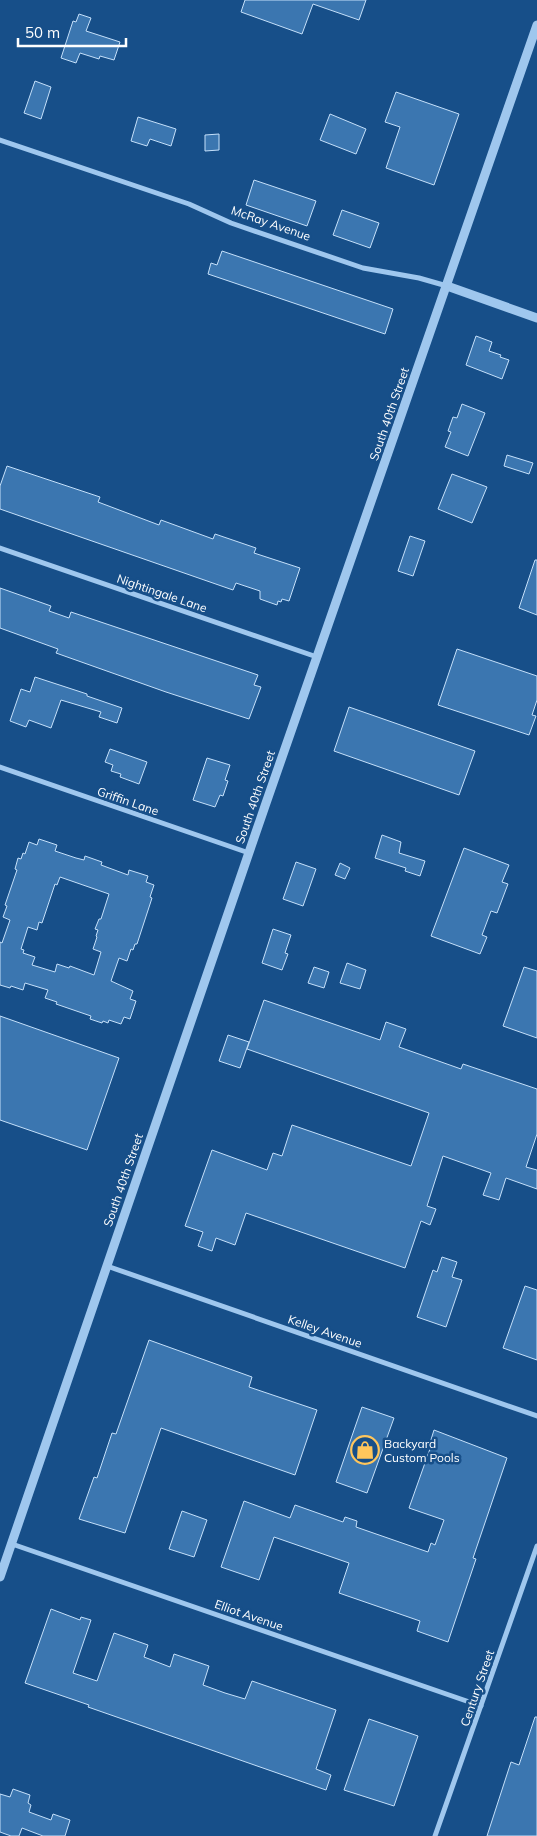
<svg xmlns="http://www.w3.org/2000/svg" width="537" height="1836" viewBox="0 0 537 1836" font-family="Mulish,sans-serif">
<style>
.building{fill:#3b76b0;stroke:#c5e0fa;fill-rule:evenodd}
.lines{fill:none;stroke-linecap:round;stroke-linejoin:round}
.minor{stroke:#9fc7ee;stroke-width:5}
.tertiary{stroke:#9fc7ee;stroke-width:9}
.labels{text-anchor:middle;dominant-baseline:central;stroke-width:5;stroke-linejoin:round;paint-order:stroke}
.street-label{font-size:12px;fill:#fff;stroke:#174f89}
.poi-label{font-size:12px;fill:#fff;stroke:#174f89;text-anchor:start}
</style>
<rect width="100%" height="100%" fill="#174f89"/>
<g class="building">
<polygon points="245,0 366,0 359,20 313,4 302,34 241,12"/>
<polygon points="79,14 91,18 86,31 120,42 114,60 100,56 99,59 80,53 76,63 61,58 73,21 76,22"/>
<polygon points="35,81 51,87 41,119 24,113"/>
<polygon points="396,92 459,114 434,185 386,168 400,127 385,122"/>
<polygon points="330,114 366,129 356,154 320,140"/>
<polygon points="138,117 176,129 171,146 150,139 147,146 131,141"/>
<polygon points="219,134 219,150 205,151 205,135"/>
<polygon points="254,180 316,201 307,226 246,205"/>
<polygon points="342,210 379,223 370,248 333,235"/>
<polygon points="222,251 393,309 385,334 208,274 211,263 217,265"/>
<polygon points="476,336 492,342 489,351 501,355 500,357 509,360 502,379 466,365"/>
<polygon points="462,404 485,413 468,456 445,447 451,432 448,431 453,417 457,418"/>
<polygon points="507,455 533,463 529,474 504,466"/>
<polygon points="7,466 100,497 98,502 159,525 161,520 213,539 215,534 256,548 254,553 300,568 289,601 282,599 281,602 278,601 277,605 260,599 260,591 236,583 233,590 0,509 0,486"/>
<polygon points="452,474 487,487 472,523 438,509"/>
<polygon points="410,536 425,541 413,576 398,571"/>
<polygon points="535,560 537,560 537,615 519,608"/>
<polygon points="0,588 51,606 49,611 69,618 71,612 258,675 254,685 261,687 249,719 166,692 56,653 58,649 0,628"/>
<polygon points="457,649 537,676 537,700 532,715 536,716 529,735 438,705"/>
<polygon points="35,677 87,694 87,696 122,708 117,723 99,717 101,712 61,700 51,728 29,720 26,727 10,721 21,689 30,692"/>
<polygon points="349,707 475,751 459,795 334,751"/>
<polygon points="110,749 147,762 139,784 120,777 121,774 111,771 113,765 105,762"/>
<polygon points="207,758 230,765 225,780 228,781 223,796 220,795 215,807 193,800"/>
<polygon points="382,835 401,842 399,853 425,861 420,876 405,871 406,868 375,858"/>
<path d="M39 839 57 845 55 851 76 858 84 860 85 856 102 862 101 865 128 875 129 870 148 876 146 882 154 885 150 897 152 898 137 944H135L133 950 131 949 127 961 119 958 111 981 133 991 130 999 136 1001 130 1019 124 1017 121 1024 109 1020 108 1023 103 1021 102 1023 90 1019 91 1016 56 1004 57 1002 45 998 48 990 25 983 23 990 11 986 10 988 0 985V942L2 943 10 920 3 917 7 906 5 905 17 870 15 869 18 858 21 859 23 853 25 854 29 842 37 845ZM60 877 109 894 101 919H99L95 929 98 930 96 936 97 937 93 949 101 952 94 975 70 966 69 968 57 964 55 972 32 965 35 957 23 953 24 950 21 949 28 927 37 930 39 922 42 923 55 884 57 885Z"/>
<polygon points="464,848 509,865 502,882 508,884 497,913 491,911 482,935 487,937 480,954 431,936"/>
<polygon points="296,862 316,869 303,906 283,899"/>
<polygon points="340,863 350,868 345,879 335,875"/>
<polygon points="273,929 291,935 285,953 288,954 282,970 262,963"/>
<polygon points="347,963 366,970 360,989 340,983"/>
<polygon points="314,967 329,972 324,988 308,983"/>
<polygon points="524,967 537,971 537,1038 503,1026"/>
<polygon points="264,1000 380,1040 386,1022 406,1029 399,1047 461,1069 463,1064 537,1089 537,1134 526,1167 537,1170 537,1189 506,1178 499,1200 483,1195 491,1173 443,1156 427,1206 436,1209 430,1225 421,1221 405,1268 246,1213 235,1245 216,1238 212,1251 198,1246 203,1232 185,1226 212,1150 267,1170 273,1153 282,1156 292,1125 411,1166 429,1113 247,1049"/>
<polygon points="0,1016 119,1058 87,1150 0,1120"/>
<polygon points="228,1035 249,1042 240,1068 219,1061"/>
<polygon points="442,1257 457,1262 452,1277 462,1280 446,1327 417,1317 433,1270 437,1272"/>
<polygon points="525,1286 537,1290 537,1360 503,1348"/>
<polygon points="149,1340 252,1377 249,1387 317,1410 295,1475 161,1428 125,1533 79,1519 94,1477 97,1478 112,1433 116,1434"/>
<polygon points="362,1407 394,1418 367,1493 336,1482"/>
<polygon points="434,1430 507,1458 473,1558 476,1559 448,1642 417,1631 420,1621 339,1593 349,1563 274,1537 259,1580 221,1567 244,1501 290,1518 295,1505 343,1522 345,1517 357,1521 356,1527 428,1552 431,1543 435,1545 444,1520 409,1508 431,1446 429,1446"/>
<polygon points="182,1511 207,1520 194,1557 169,1549"/>
<polygon points="51,1609 80,1620 81,1617 91,1620 73,1673 97,1681 114,1633 148,1645 144,1657 170,1667 174,1654 209,1666 203,1685 225,1693 245,1699 252,1681 336,1710 316,1769 331,1775 326,1790 88,1707 89,1705 25,1683"/>
<polygon points="535,1717 537,1717 537,1836 487,1836 511,1762 519,1765"/>
<polygon points="369,1719 418,1736 394,1806 344,1790"/>
<polygon points="13,1789 30,1795 28,1803 31,1805 29,1812 51,1820 53,1814 70,1820 65,1836 43,1836 22,1828 19,1836 11,1836 0,1832 0,1794 10,1797"/>
</g>
<g class="lines">
<g class="minor">
<polyline points="0,140 189,204 231,223 363,268 419,278 447,286"/>
<polyline points="0,548 317,657"/>
<polyline points="0,767 249,853"/>
<polyline points="107,1266 537,1416"/>
<polyline points="12,1544 481,1706"/>
<polyline points="435,1836 537,1546"/>
</g>
<g class="tertiary">
<polyline points="447,286 537,318"/>
<polyline points="0,1577 265,806 537,25"/>
</g>
</g>
<defs>
<symbol id="shop-ring" viewBox="-11 -11 22 22"><circle r="9.5" fill="#174f89" stroke="#ffc65c" stroke-width="1.5"/><path d="M-5-2.5h2.3a2.7 3.5 0 0 1 5.4 0H5L5.5 6h-11ZM-1.5-2.5h3a1.5 2.3 0 0 0-3 0Z" fill="#ffc65c"/></symbol>
</defs>
<g fill-rule="evenodd">
<use href="#shop-ring" x="349" y="1434" width="32" height="32"/>
</g>
<g class="labels">
<g class="street-label">
<text transform="translate(271 223) rotate(19)">McRay Avenue</text>
<text transform="translate(389 414) rotate(-71)">South 40th Street</text>
<text transform="translate(162 593) rotate(19)">Nightingale Lane</text>
<text transform="translate(255 797) rotate(-71)">South 40th Street</text>
<text transform="translate(128 801) rotate(19)">Griffin Lane</text>
<text transform="translate(123 1180) rotate(-71)">South 40th Street</text>
<text transform="translate(325 1331) rotate(19)">Kelley Avenue</text>
<text transform="translate(249 1615) rotate(19)">Elliot Avenue</text>
<text transform="translate(477 1688) rotate(-71)">Century Street</text>
</g>
<g class="poi-label">
<text x="384" y="1443">Backyard<tspan x="384" dy="14">Custom Pools</tspan></text>
</g>
</g>
<path d="M18 38v8h108v-8" fill="none" stroke="#ffffff" stroke-width="2.5"/>
<text x="25" y="38" font-size="15" fill="#ffffff" stroke="#174f89" stroke-width="4" paint-order="stroke">50 m</text>
</svg>
